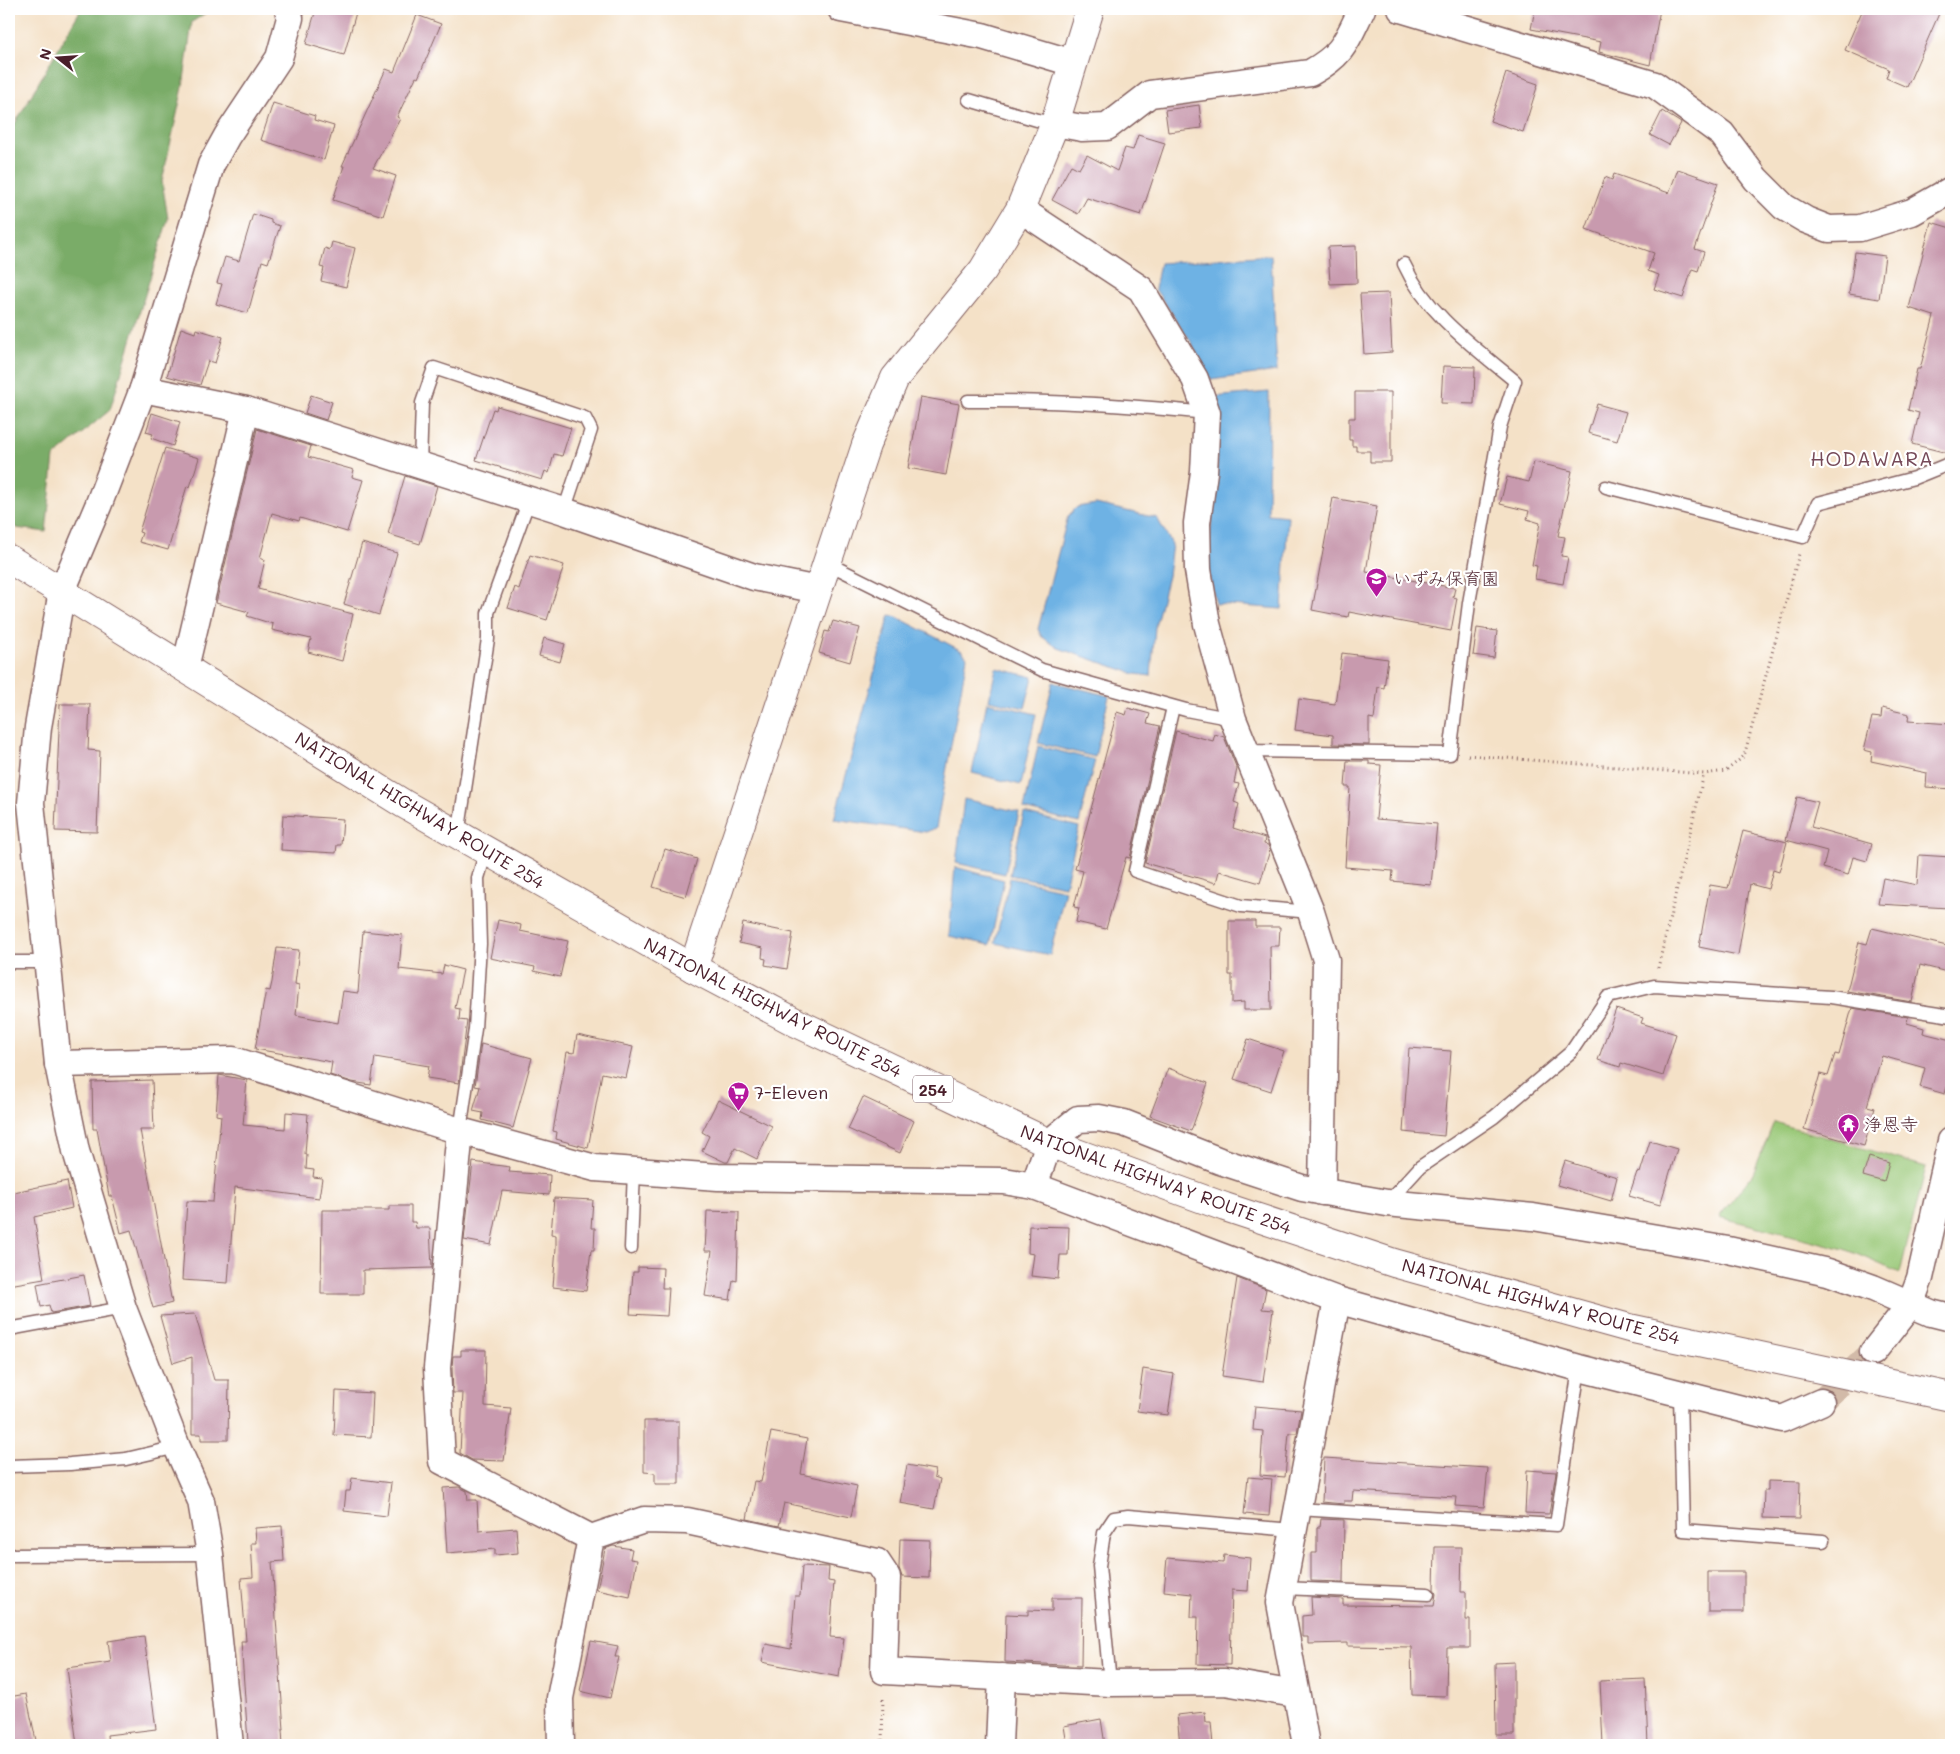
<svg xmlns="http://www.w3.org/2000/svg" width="1960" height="1754" viewBox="0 0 1960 1754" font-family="Mali,'Klee One',sans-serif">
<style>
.green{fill:#99c877;stroke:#727451}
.forest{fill:#7aac68;stroke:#62664a}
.water{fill:#6eb2e4;stroke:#5c6888}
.building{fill:#c89aae}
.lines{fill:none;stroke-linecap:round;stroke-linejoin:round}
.street-tunnel{stroke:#d2baa8;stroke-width:26;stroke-dasharray:26 13;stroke-linecap:butt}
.lane-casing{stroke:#866362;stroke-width:15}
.street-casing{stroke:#866362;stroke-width:29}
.secondary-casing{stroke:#866362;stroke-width:30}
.highway-casing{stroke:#866362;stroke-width:30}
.path{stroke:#866362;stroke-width:3;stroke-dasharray:1 4;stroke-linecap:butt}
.lane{stroke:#fff;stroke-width:12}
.street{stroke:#fff;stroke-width:26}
.secondary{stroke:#fff;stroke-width:28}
.highway{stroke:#fff;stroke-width:28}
.labels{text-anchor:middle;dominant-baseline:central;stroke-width:4.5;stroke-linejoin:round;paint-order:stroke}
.shield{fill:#fff;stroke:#80626b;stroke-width:1}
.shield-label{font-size:16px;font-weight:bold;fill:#4a1f2b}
.poi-label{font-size:18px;fill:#4a1f2b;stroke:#fff;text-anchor:start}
.street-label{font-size:18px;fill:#4a1f2b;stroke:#fff}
.quarter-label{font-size:20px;letter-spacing:1px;fill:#764a59;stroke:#fff}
</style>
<rect width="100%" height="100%" fill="#fff"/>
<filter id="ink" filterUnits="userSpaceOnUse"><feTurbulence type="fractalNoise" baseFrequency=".02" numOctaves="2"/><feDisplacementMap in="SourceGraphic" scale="10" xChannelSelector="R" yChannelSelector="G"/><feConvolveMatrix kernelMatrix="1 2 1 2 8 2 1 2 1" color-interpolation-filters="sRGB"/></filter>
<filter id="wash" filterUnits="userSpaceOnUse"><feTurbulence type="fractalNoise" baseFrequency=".0096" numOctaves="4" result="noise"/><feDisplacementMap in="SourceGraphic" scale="20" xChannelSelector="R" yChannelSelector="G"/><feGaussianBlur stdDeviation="1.12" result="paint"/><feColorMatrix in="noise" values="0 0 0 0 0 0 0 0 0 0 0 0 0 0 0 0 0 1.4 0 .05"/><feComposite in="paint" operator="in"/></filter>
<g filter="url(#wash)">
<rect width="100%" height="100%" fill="#f4e1c7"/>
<polygon class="green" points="1774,1122 1926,1167 1900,1273 1845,1249 1719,1217 1753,1174"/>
<polygon class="forest" points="81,9 212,9 192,22 183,87 162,181 168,219 110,410 54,457 46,532 16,528 9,517 9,142 13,127"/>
<g class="water">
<polygon points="1271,255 1277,371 1211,380 1190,340 1155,289 1160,263"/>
<polygon points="1269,392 1268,514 1288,516 1282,609 1216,604 1207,568 1217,466 1213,397"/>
<polygon points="1096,504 1157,518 1172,544 1168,576 1155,627 1151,676 1135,674 1058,648 1041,636 1038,629 1068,516 1077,507"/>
<polygon points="890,615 897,617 962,651 967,657 936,828 926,832 834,819"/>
<polygon points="996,668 1033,677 1025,708 989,700"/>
<polygon points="1053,682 1109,696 1095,757 1038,743"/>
<polygon points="987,702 1036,714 1021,785 972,773"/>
<polygon points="1038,746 1095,760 1079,823 1024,809"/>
<polygon points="964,799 1019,812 1005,874 956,863"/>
<polygon points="1024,813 1079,827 1065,886 1010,875"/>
<polygon points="955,867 1004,880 990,945 949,936"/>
<polygon points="1010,878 1065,890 1050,955 995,943"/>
</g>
<g id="blocks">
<g class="building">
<polygon points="316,9 357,9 344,55 306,44"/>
<polygon points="1535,9 1660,9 1650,65 1599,52 1601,42 1531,29"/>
<polygon points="1863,9 1941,9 1907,87 1886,78 1889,69 1845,50"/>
<polygon points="417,15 441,24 418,78 416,77 397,117 400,119 373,168 396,176 383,216 333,200 344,166 342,166 386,69 394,72"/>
<polygon points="1506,73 1538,84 1523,132 1490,121"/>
<polygon points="273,103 315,116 314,120 334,126 324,160 261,140"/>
<polygon points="1199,105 1202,128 1168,132 1165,110"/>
<polygon points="1662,111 1681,123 1669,145 1650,135"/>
<polygon points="1138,135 1165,143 1141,215 1087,198 1078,214 1052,200 1071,165 1079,169 1087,155 1117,171 1125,148 1133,150"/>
<polygon points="1678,169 1718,183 1695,249 1704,252 1698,271 1692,269 1683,298 1654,289 1659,275 1648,271 1654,253 1586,229 1605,177 1612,180 1614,174 1669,193"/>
<polygon points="253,214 271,220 271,223 280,226 268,263 262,261 248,313 216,304 222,284 217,283 225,257 239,261"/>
<polygon points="1931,222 1951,228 1951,454 1912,444 1919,413 1908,410 1917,369 1920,369 1934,316 1909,308"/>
<polygon points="332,242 355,248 346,287 321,281 324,268 320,267 325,248 330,250"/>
<polygon points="1356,246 1357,283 1330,284 1328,247"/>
<polygon points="1855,252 1885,256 1879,299 1849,294"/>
<polygon points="1389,293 1392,352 1364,354 1360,294"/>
<polygon points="181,328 195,333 196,329 223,337 215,363 208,361 200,385 167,376"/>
<polygon points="1443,366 1475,367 1474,404 1441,403"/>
<polygon points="1355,392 1391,392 1391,462 1370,462 1370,451 1356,451 1356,446 1352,446 1352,440 1349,440 1349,418 1355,418"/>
<polygon points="311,395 332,402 326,420 305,413"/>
<polygon points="921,397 959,404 946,475 908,468"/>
<polygon points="1597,404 1626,412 1617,441 1588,433"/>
<polygon points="497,406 571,428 562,456 554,454 549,473 545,471 542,480 476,460 493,409 496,410"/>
<polygon points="152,413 180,422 173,446 151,438 153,434 146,432"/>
<polygon points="257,429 311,446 308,457 354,470 352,477 363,480 347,532 300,518 299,521 272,513 260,558 265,560 258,589 353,614 342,661 308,652 311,639 272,630 273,624 247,616 249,612 216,603"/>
<polygon points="165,448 199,458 190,487 187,486 168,550 139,542 142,533 139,532"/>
<polygon points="1534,462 1572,471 1558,536 1565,537 1561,556 1568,557 1563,584 1535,579 1537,566 1532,565 1540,523 1527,519 1529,511 1500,504 1507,477 1529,482"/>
<polygon points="405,476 437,486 420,544 388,534"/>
<polygon points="1333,498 1377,506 1366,572 1455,588 1453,597 1457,598 1451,631 1349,612 1348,617 1312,610"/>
<polygon points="362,543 397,553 379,615 344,604"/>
<polygon points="530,555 564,565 547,620 508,608 515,587 519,589"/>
<polygon points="833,621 860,628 850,662 819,653 825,631 829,632"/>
<polygon points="1477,628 1497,631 1494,658 1473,655"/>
<polygon points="544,638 565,644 560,662 539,656"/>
<polygon points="1342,653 1388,659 1384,688 1378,687 1374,719 1369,718 1369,745 1333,744 1333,735 1295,730 1299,699 1335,704"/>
<polygon points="60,704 90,704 88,750 100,751 97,832 55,831"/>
<polygon points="1128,708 1150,714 1147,723 1160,726 1130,858 1126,857 1106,929 1076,922 1079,908 1074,907 1083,871 1075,869 1117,712 1126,715"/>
<polygon points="1882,708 1909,714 1908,721 1951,724 1951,789 1926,787 1927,773 1871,761 1872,752 1864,750 1872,717 1881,718"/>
<polygon points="1176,731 1213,741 1215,734 1224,737 1237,769 1234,783 1239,784 1234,802 1239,804 1233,828 1265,838 1264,844 1268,845 1270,850 1260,883 1219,871 1216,883 1145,863"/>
<polygon points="1347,761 1369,761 1369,764 1381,765 1376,819 1437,824 1431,885 1392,881 1393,871 1345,867 1350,787 1345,787"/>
<polygon points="1797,797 1818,802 1811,827 1872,844 1867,861 1853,857 1848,875 1823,868 1827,851 1786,840"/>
<polygon points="283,815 343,819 341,845 337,845 336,853 281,850"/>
<polygon points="1743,831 1787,842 1779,872 1773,870 1768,889 1750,884 1738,955 1699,947 1710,885 1728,888"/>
<polygon points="665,849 697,859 686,897 653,887"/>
<polygon points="1919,855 1951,857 1949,908 1878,904 1883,878 1917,885"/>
<polygon points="498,920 521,925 520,931 568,941 560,977 534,971 535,967 490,958"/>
<polygon points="1229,921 1255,921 1255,927 1280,927 1279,946 1270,946 1271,1010 1244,1010 1244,1002 1232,1003 1232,975 1229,975"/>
<polygon points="743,923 793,933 787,969 765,965 766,959 762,958 763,948 739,943"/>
<polygon points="1872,928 1951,947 1951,973 1920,965 1912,1002 1847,991 1859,942 1867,944"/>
<polygon points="363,931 402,935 399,969 442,974 444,965 463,970 455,1008 460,1009 459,1020 467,1021 459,1083 427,1078 429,1066 375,1057 371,1085 352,1082 330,1075 332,1062 255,1049 266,990 270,991 272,982 277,948 299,950 295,984 299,985 296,1015 338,1023 343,991 358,993"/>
<polygon points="1852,1008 1908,1017 1907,1023 1924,1028 1923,1033 1951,1040 1951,1072 1945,1094 1920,1087 1925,1068 1882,1056 1867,1106 1875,1108 1864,1146 1804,1129 1820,1074 1828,1076 1835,1054 1839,1055"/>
<polygon points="1616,1009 1643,1018 1641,1023 1676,1034 1663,1076 1621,1063 1620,1067 1598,1060"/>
<polygon points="577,1035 633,1047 626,1078 602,1073 588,1148 556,1139 557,1132 553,1131 567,1052 574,1053"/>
<polygon points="1248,1039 1284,1051 1271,1091 1234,1079"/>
<polygon points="481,1044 532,1058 513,1128 482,1120 483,1113 473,1111 480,1087 475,1086"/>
<polygon points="1409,1048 1451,1051 1444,1136 1403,1132"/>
<polygon points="1168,1068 1208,1083 1191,1131 1150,1116"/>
<polygon points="219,1075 247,1080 243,1125 285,1129 286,1112 308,1114 305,1154 307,1155 306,1169 314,1170 313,1177 322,1178 319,1198 235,1187 228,1283 182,1280 187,1201 213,1202 221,1116 216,1115"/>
<polygon points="152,1080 154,1130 140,1130 172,1303 153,1308 131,1230 121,1233 112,1196 109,1196 97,1129 93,1129 92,1082"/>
<polygon points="863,1097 914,1121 900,1153 848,1129"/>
<polygon points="718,1100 772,1126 757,1159 735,1148 728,1162 725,1162 702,1151 709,1136 702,1132"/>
<polygon points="1650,1141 1677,1149 1660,1205 1629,1196 1637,1172 1640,1173"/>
<polygon points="1869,1157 1889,1163 1884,1182 1863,1176"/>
<polygon points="1565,1161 1617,1177 1611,1201 1557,1185"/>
<polygon points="473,1162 510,1167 509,1172 550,1175 549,1195 502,1191 491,1245 464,1240"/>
<polygon points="67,1181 72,1208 34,1217 44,1279 9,1285 9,1193"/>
<polygon points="554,1198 593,1200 591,1228 595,1228 594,1250 591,1250 586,1291 553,1287 556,1248 556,1235 551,1234"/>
<polygon points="389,1206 411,1206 411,1222 415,1222 416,1228 430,1228 432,1268 363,1270 363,1294 321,1294 322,1210 389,1210"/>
<polygon points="707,1211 739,1212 737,1281 733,1280 730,1300 705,1296 712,1251 705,1251"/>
<polygon points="1029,1226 1069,1227 1068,1255 1060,1255 1058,1279 1031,1276 1034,1254 1028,1253"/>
<polygon points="638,1267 663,1268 662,1288 669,1288 667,1316 630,1314 633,1272 638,1272"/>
<polygon points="84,1275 90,1306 51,1313 49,1305 41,1307 37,1284"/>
<polygon points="1237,1278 1266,1289 1262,1309 1273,1310 1263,1382 1222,1376"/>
<polygon points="195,1314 214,1380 229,1380 228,1440 201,1440 201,1434 192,1434 192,1357 173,1363 160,1316"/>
<polygon points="461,1350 486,1350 485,1406 511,1408 504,1461 472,1460 460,1453 463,1393 453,1393 452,1367 453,1356 461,1356"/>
<polygon points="1143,1369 1174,1374 1168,1415 1137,1411"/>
<polygon points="336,1391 373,1393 371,1437 334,1435"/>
<polygon points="1255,1406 1301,1410 1297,1433 1289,1433 1285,1477 1260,1475 1263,1431 1253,1430"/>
<polygon points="644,1421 679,1421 679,1484 655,1484 655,1473 644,1472"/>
<polygon points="771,1432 807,1439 801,1474 857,1486 851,1517 784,1503 779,1526 747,1519 754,1481 761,1482"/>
<polygon points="1324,1458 1488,1468 1484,1508 1455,1506 1456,1497 1353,1491 1352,1501 1344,1501 1344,1504 1322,1502"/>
<polygon points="907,1465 935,1470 934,1477 940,1479 934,1509 900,1503"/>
<polygon points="1527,1470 1556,1472 1549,1514 1525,1513"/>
<polygon points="1248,1477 1272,1479 1269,1516 1244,1514"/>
<polygon points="352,1478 391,1483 387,1516 344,1511 346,1491 350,1491"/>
<polygon points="1768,1481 1800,1482 1799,1519 1763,1518 1764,1491 1768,1491"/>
<polygon points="459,1487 467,1491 468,1500 477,1500 479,1531 516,1528 518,1553 495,1555 495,1549 447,1553 443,1488"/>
<polygon points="1321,1519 1344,1520 1343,1582 1311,1581 1311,1553 1317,1553 1317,1527 1320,1527"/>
<polygon points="282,1526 284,1561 272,1562 284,1730 282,1730 283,1745 258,1745 258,1742 248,1742 241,1641 246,1641 241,1578 253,1577 251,1543 256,1543 255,1528"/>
<polygon points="900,1539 930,1540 929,1578 902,1577 899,1568"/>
<polygon points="613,1546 632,1549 630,1559 637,1560 630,1597 597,1590 605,1549"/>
<polygon points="1435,1547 1462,1547 1461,1592 1466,1592 1466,1620 1470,1620 1470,1648 1447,1648 1446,1696 1412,1695 1411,1647 1348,1646 1348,1643 1308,1644 1308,1637 1302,1637 1302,1616 1312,1615 1311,1597 1343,1599 1343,1605 1434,1606 1436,1594 1434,1589"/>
<polygon points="1224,1555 1250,1558 1248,1591 1232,1590 1230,1665 1197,1664 1198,1617 1191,1617 1192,1594 1164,1591 1167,1558 1223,1563"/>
<polygon points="802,1566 829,1567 828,1581 834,1582 830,1637 844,1638 839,1677 762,1662 766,1644 791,1649 795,1596 800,1596"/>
<rect x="1708" y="1572" width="36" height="40"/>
<polygon points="1052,1598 1082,1598 1081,1666 1005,1662 1006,1614 1028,1615 1028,1610 1052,1611"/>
<polygon points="144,1636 156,1729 107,1735 108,1745 77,1745 67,1668 111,1662 108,1641"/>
<polygon points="591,1641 618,1646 615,1657 619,1657 610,1698 580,1691"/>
<polygon points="1514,1662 1514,1735 1496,1735 1495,1663"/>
<polygon points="1645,1679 1648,1745 1603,1745 1600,1681"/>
<polygon points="26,1694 37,1745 9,1745 9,1697"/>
<polygon points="1205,1712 1206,1722 1211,1722 1213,1745 1180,1745 1177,1715"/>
<polygon points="1101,1719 1105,1745 1067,1745 1064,1726"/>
</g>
</g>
</g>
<g filter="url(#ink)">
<use href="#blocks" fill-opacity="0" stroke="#866362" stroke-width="1"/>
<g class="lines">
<polyline class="street-tunnel" points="1821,1402 1873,1352"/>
<defs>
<g id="lane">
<polyline points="969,100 1037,120 1055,123"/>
<path d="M968 401C1048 400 1128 405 1207 413"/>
<polyline points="420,466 422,403 434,368 585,418 591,430 564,511"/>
<polyline points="1606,487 1803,537 1818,503 1914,478 1951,463"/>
<polyline points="827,563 1042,670 1186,710 1233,719"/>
<polyline points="1173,707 1135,871 1241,906 1311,912"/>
<path d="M1247 751 1450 754 1469 603 1500 427 1515 381C1474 347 1426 313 1404 264"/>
<polyline points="458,835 488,639 488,613 529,500"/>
<polyline points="9,962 48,962"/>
<polyline points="460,1131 475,1029 480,944 478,878 486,851"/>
<polyline points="1387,1203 1420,1167 1494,1117 1571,1052 1608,997 1654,986 1831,997 1951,1016"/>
<polyline points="631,1248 634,1170"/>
<polyline points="9,1329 123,1308"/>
<polyline points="1680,1394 1683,1530 1823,1541"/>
<polyline points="9,1466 70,1464 126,1459 177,1447"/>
<polyline points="1298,1509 1556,1525 1579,1368"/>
<polyline points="9,1555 210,1554"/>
<polyline points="1282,1588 1428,1594"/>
<polyline points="1110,1683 1099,1566 1104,1533 1114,1518 1128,1516 1293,1530"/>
</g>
<g id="street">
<polyline points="841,9 982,36 1073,63"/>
<polyline points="1401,9 1655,85 1722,134 1756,179 1784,207 1806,220 1829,229 1860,228 1912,212 1951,190"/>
<path d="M1055 123 1082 128 1107 127 1150 94 1310 73C1344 54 1346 42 1362 9"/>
<polyline points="1020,209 1141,289 1195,379 1207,413 1204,472 1197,523 1198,570 1207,624 1233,719 1311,912 1326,960 1322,1192"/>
<polyline points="143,389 246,410 564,511 754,577 818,590"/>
<polyline points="185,668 246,410"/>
<polyline points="58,1064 233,1060 460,1131 595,1168 718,1177 1004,1181 1034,1186 1337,1300 1579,1368 1782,1419 1821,1402"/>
<polyline points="460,1131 437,1368 442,1461 591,1538 644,1520 687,1521 877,1562 887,1577 884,1671 1110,1683 1225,1682 1295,1694"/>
<polyline points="1034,1186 1049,1143 1078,1119 1099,1118 1124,1123 1220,1161 1302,1188 1387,1203 1533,1217 1728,1250 1828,1272 1873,1288 1931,1313 1951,1318"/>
<polyline points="1873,1352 1910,1305 1920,1278 1951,1141"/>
<polyline points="230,1745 210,1554 201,1501 177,1447 123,1308 76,1151 58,1064 31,803 38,727 62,591 98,506 143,389 211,165 227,136 279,58 290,18 288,9"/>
<polyline points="561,1745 560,1698 591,1538"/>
<polyline points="999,1745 1002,1677"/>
<polyline points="1306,1745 1280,1603 1337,1300"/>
</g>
<polyline id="secondary" points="693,968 866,445 895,378 983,270 1020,209 1055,123 1090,9"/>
<polyline id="highway" points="9,559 404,804 693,968 797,1023 1049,1143 1225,1207 1394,1263 1629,1328 1951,1397"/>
</defs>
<use href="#lane" class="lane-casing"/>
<use href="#street" class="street-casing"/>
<use href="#secondary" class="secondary-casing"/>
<use href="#highway" class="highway-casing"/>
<g class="path">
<polyline points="1468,755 1704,774 1726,771 1744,756 1799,554"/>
<polyline points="1658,968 1704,774"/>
<polyline points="882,1745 883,1696"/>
</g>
<use href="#lane" class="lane"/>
<use href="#street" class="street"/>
<use href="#secondary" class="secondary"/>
<use href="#highway" class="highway"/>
</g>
</g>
<defs>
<symbol id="school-pin" viewBox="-11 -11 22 30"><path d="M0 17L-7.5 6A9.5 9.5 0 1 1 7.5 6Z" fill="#b5179e" stroke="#fff"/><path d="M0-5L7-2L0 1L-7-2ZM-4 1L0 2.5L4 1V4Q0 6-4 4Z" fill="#fff"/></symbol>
<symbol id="supermarket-pin" viewBox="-11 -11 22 30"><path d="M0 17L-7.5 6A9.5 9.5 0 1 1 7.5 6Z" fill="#b5179e" stroke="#fff"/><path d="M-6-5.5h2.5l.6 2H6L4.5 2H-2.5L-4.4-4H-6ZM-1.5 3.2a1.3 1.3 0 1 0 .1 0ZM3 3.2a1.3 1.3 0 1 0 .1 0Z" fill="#fff"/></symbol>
<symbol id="temple-pin" viewBox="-11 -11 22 30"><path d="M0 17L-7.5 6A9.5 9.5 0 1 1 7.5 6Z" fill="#b5179e" stroke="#fff"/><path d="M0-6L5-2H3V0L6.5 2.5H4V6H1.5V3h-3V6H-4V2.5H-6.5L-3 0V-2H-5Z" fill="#fff"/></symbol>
</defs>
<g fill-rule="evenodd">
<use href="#school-pin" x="1364" y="566" width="25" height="34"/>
<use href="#supermarket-pin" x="726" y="1080" width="25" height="34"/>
<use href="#temple-pin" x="1836" y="1112" width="25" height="34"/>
</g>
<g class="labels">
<rect class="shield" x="913" y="1075.5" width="40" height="27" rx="4"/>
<g class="shield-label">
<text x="933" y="1089">254</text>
</g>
<g class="poi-label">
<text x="1393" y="578">いずみ保育園</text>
<text x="754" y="1092">7-Eleven</text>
<text x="1864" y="1124">浄恩寺</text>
</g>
<g class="street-label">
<text transform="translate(420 810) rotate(31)">NATIONAL HIGHWAY ROUTE 254</text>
<text transform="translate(773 1007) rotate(27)">NATIONAL HIGHWAY ROUTE 254</text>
<text transform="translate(1156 1179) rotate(20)">NATIONAL HIGHWAY ROUTE 254</text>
<text transform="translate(1541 1301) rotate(15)">NATIONAL HIGHWAY ROUTE 254</text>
</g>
<g class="quarter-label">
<text x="1872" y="458">HODAWARA</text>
</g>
</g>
<rect width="1960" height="1754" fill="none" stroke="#fff" stroke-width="30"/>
<g transform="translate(58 58) rotate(287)" stroke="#ffffff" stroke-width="4" paint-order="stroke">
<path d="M0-4L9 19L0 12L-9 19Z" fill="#4a1f2b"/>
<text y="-8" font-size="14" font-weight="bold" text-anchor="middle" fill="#4a1f2b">N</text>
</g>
</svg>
